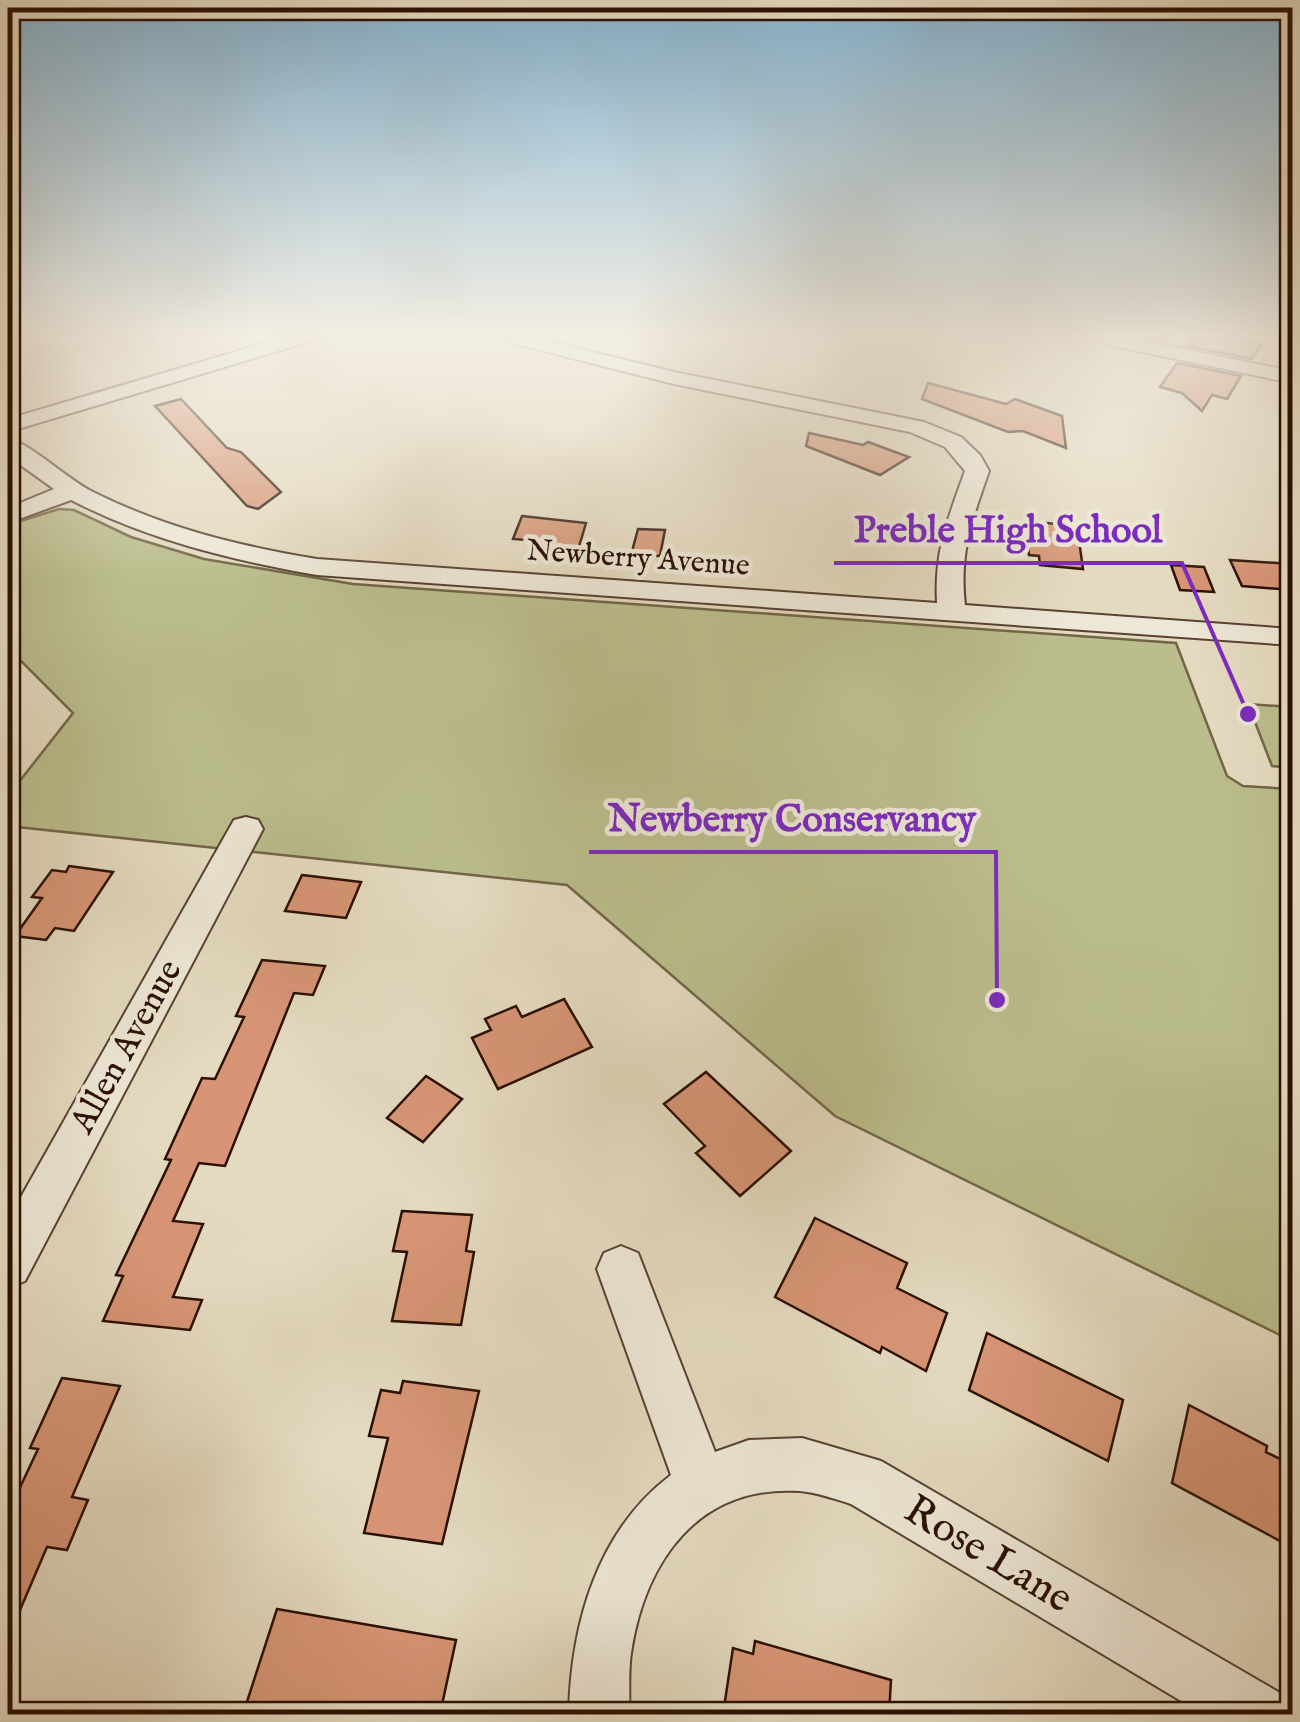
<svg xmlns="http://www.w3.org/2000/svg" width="1300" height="1722" viewBox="0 0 1300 1722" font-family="'IM FELL English',serif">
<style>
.green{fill:#bbbd8d;stroke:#726648;stroke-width:2.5}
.building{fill:#d79575;stroke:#2a0f02;stroke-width:2.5}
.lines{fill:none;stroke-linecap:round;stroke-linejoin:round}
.minor-casing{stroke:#584232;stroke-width:4}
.minor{fill:#ede7d6;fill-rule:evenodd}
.labels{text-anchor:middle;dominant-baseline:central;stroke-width:9;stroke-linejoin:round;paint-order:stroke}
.far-street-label{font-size:30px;fill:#2a0f02;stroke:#ede7d6}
.street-label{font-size:35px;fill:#2a0f02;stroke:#ede7d6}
.near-street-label{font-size:42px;fill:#2a0f02;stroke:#ede7d6}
.leader{fill:none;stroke:#7b2cbf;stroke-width:4}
.callout-dot{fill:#7b2cbf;stroke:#ede7d6;stroke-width:4}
.callout-label{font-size:38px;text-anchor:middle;font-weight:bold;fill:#7b2cbf;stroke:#ede7d6;stroke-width:9;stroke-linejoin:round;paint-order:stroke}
</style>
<rect width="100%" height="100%" fill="#e4dac0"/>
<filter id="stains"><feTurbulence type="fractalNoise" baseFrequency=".002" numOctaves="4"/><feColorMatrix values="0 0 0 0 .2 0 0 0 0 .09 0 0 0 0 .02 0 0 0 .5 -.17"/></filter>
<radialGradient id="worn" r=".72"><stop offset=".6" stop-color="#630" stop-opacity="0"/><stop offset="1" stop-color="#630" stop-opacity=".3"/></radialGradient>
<g class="green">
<polygon points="59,509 74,510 131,537 204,559 353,584 1176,643 1227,776 1243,786 1292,789 1292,1341 835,1116 567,885 8,826 8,796 73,713 8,648 8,525"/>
<polygon points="1248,704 1292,707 1292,768 1272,766"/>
</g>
<g class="building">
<polygon points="1194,338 1228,338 1262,344 1252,359 1188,346"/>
<polygon points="1177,363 1241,376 1227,399 1212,395 1202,411 1182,393 1160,387"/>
<polygon points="928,383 1006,404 1015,399 1062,416 1066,448 1023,431 1008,432 922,399"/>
<polygon points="181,399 227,448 241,452 281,492 258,509 247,506 155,406"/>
<polygon points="809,433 863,445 868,442 909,457 880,475 806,446"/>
<polygon points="522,516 586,523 578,550 551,548 553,542 513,539"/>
<polygon points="1026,521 1077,526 1083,569 1040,565 1039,556 1029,555"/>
<polygon points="638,529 665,530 660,556 631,555"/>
<polygon points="1230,560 1292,564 1292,590 1242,586"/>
<polygon points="1171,565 1204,567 1214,592 1180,590"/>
<polygon points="69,866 113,872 74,931 55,928 46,940 15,936 42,898 32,897 52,870 66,872"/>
<polygon points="302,875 361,882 346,918 285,911"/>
<polygon points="262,960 325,966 313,995 294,993 225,1166 199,1163 173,1221 203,1224 173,1297 202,1300 190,1330 103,1321 123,1276 116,1275 171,1160 165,1159 202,1078 215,1079 244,1017 236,1016"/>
<polygon points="564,999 592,1047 498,1089 472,1038 491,1030 485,1019 516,1006 522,1017"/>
<polygon points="706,1072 791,1151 740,1196 696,1153 705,1146 664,1104"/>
<polygon points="426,1076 462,1099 423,1142 387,1118"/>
<polygon points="402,1211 472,1215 466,1251 474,1252 461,1325 392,1321 407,1252 393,1251"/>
<polygon points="815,1218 907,1263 897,1288 947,1313 926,1371 882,1347 880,1353 775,1297"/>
<polygon points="987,1333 1123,1400 1108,1461 969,1390"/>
<polygon points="62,1378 120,1386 72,1497 88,1500 67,1550 47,1547 8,1638 8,1513 38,1449 30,1448"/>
<polygon points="403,1381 479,1391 442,1544 364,1533 388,1438 369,1436 381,1390 400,1393"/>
<polygon points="1189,1405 1267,1446 1266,1452 1292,1465 1292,1534 1282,1528 1280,1541 1172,1483"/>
<polygon points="277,1609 456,1640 440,1714 243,1714"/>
<polygon points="755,1641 891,1680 889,1714 723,1714 733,1648 753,1654"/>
</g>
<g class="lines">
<defs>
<g id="minor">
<polygon points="282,338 311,338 308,342 8,432 8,419"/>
<path d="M505 338H536L674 372 924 422 961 437 980 455 989 471C972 520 959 552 965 605L1292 629V645L317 575C231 560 149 540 71 500L8 523V508L54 489 8 456V438C31 444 68 480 93 492 165 528 239 546 317 559L937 603C934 551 948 519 965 471L945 447 910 432 674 384 508 342Z"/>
<polygon points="1094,338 1130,338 1292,371 1292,383 1104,344"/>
<polygon points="246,817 258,820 263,829 25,1281 8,1288 8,1220 234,820"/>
<path d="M621 1246 638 1253 715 1452 749 1440 802 1438 881 1461 1280 1693 1289 1714H1203L851 1504C835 1499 816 1492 799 1491 698 1485 645 1561 631 1653 628 1673 630 1694 629 1714H569C571 1624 597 1531 671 1475L597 1269 604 1253Z"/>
</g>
</defs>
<use href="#minor" class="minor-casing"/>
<use href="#minor" class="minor"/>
</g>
<linearGradient id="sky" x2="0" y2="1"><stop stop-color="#87b6d5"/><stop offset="0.58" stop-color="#f3eee3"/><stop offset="1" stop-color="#f3eee3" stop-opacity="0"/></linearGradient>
<rect width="1300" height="579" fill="url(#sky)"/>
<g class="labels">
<g class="far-street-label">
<text transform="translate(638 559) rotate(4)">Newberry Avenue</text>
</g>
<g class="street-label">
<text transform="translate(127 1047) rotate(-61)">Allen Avenue</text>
</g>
<g class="near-street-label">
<text transform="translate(988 1555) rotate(31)">Rose Lane</text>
</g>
</g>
<path class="leader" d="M1248 714L1182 563H834M997 1000L996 852H589"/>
<g class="callout-dot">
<circle cx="1248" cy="714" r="10"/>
<circle cx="997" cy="1000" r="10"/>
</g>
<g class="callout-label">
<text x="1008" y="542">Preble High School</text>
<text x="792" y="831">Newberry Conservancy</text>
</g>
<rect width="1300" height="1722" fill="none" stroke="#e4dac0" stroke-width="40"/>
<rect x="10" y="10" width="1280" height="1702" fill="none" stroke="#2a0f02" stroke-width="5"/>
<rect x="20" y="20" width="1260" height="1682" fill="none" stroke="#2a0f02" stroke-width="2.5"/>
<rect width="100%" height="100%" filter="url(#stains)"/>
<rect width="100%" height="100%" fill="url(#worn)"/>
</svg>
